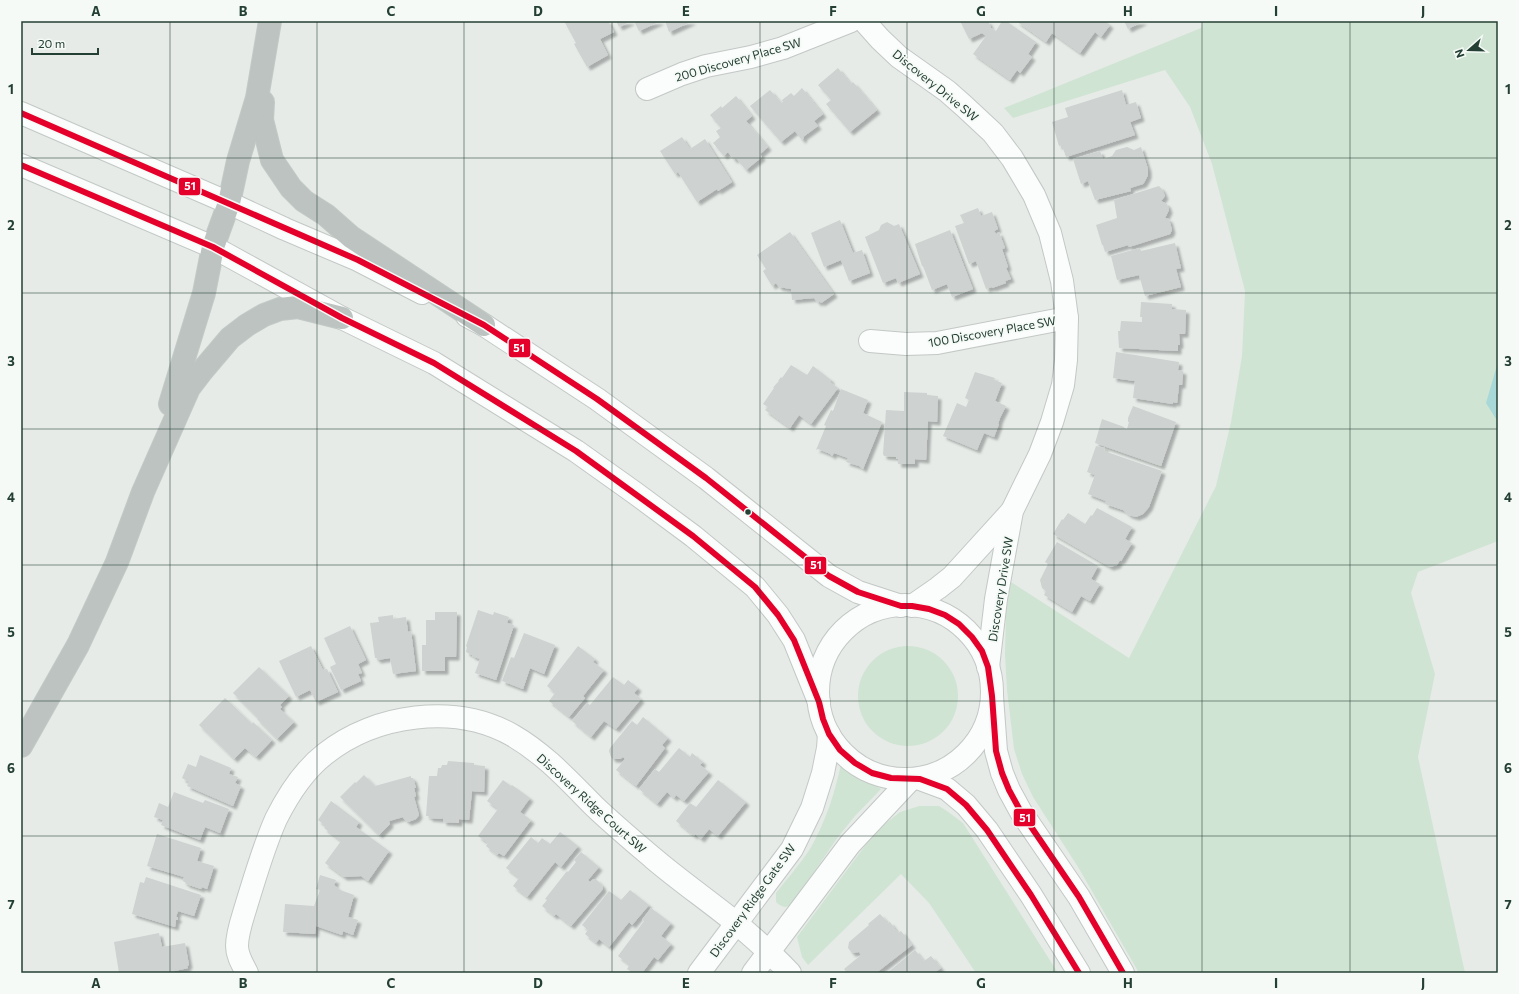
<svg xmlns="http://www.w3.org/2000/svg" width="1519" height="994" viewBox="0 0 1519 994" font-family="Commissioner,sans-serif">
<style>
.green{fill:#d0e4d3}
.water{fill:#a8d8d7}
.building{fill:#ced2d0;filter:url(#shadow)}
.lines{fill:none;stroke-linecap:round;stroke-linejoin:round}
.minor-casing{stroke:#c3c8c5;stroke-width:24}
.tertiary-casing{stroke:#c3c8c5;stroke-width:24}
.secondary-casing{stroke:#c2c9c5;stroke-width:24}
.motorway-casing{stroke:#c2cac6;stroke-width:24}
.minor{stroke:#fbfcfc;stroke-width:22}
.tertiary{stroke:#fbfcfc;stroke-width:22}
.secondary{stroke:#fbfcfc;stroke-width:22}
.motorway{stroke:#bcc3c0;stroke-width:22}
.bus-1-casing{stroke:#f5faf7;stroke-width:9}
.bus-1{stroke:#e4002b;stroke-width:6}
.grid{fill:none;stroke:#243f33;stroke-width:1;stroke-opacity:0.55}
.bus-dot{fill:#243f33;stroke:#f5faf7;stroke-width:1.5}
.labels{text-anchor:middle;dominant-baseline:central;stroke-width:3.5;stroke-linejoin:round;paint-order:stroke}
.street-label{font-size:12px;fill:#243f33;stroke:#f5faf7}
.line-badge{stroke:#f5faf7;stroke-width:1.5}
.badge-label{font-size:11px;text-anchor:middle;font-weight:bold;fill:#fff}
.neatline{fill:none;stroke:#243f33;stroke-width:1.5}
.grid-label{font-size:13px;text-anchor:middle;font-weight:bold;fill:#243f33}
</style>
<defs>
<filter id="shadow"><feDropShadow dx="3.5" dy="3.5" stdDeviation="1" flood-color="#0004"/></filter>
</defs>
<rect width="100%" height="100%" fill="#e6ebe8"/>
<g class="green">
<polygon points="1203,21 1498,21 1498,541 1418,572 1411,593 1435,674 1418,757 1465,973 1139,973 1078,867 1033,797 1022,774 1014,749 1007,690 1005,655 1006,612 1011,582 1129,658 1216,486 1231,422 1242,356 1245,291 1212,164 1190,107 1165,70 1013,118 1004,108 1201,28"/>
<circle cx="908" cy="696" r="50"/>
<path d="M841 764 854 774 881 789 855 816 838 837 792 904C786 909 781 907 776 902V893C787 879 800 864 810 849 825 823 835 793 841 764Z"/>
<polygon points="919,806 939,806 947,811 963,823 1058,973 976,973 929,903 901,874 808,965 802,957 797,937 876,831 900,812"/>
</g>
<polygon class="water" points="1498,362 1498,422 1486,403"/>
<g class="building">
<polygon points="564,21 608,21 614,32 600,39 608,55 587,67 574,44 576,43"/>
<polygon points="616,21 632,21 619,27"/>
<polygon points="634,21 661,21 639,31"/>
<polygon points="665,21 693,21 669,32"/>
<polygon points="960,21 988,21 991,28 996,31 1002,21 1006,21 1036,42 1028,54 1032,57 1020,73 1017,70 1010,80 973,54 986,36 982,33 969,39"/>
<polygon points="1016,21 1105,21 1110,25 1101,37 1095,32 1080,53 1052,33 1046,42"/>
<polygon points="1124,21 1144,21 1128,29"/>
<polygon points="838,68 851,84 853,82 877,110 850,132 826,104 831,100 818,85"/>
<polygon points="802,88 823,114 814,121 818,126 803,137 804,138 802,140 795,131 781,142 750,106 770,90 781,103 783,102 782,100 791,93 794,96"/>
<polygon points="1122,90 1126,105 1136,102 1141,118 1130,122 1135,135 1066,157 1062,145 1059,146 1052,122 1068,117 1065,108"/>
<polygon points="736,96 752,116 746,121 768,147 760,154 762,157 746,170 736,158 734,160 728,152 724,156 713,143 720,137 716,131 721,128 710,115 721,106 722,108"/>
<polygon points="682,137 690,149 705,139 732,182 718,191 717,189 697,202 678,172 675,174 660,151"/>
<polygon points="1127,147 1134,150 1141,147 1148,169 1148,175 1145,181 1143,184 1130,188 1131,191 1095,200 1088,181 1081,184 1073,159 1100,151 1103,159 1112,156 1116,150"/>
<polygon points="1159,186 1162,189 1165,196 1161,201 1167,204 1169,210 1165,218 1169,219 1172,230 1170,234 1129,247 1128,245 1105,252 1103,245 1102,245 1096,225 1117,218 1114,200"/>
<polygon points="978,208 981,216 992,212 998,229 994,231 996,234 999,232 1005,248 1002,249 1008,267 1006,268 1011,279 1005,281 1006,283 992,288 992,287 986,289 976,261 969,264 955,226 964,223 960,215"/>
<polygon points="840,220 853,253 862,250 870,273 849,281 841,260 824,267 811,233"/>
<polygon points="887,222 894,226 899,224 920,274 898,283 896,278 883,283 865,237 879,230 881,225"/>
<polygon points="950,230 973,289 952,297 947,284 932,290 923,266 922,266 915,244"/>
<polygon points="790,232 834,294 821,303 820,301 818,303 814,298 792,300 791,289 779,287 776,283 772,286 763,271 766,269 757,255"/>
<polygon points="1175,243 1181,268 1176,269 1181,287 1145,296 1139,275 1117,280 1111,256 1140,248 1141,251"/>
<polygon points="1141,302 1172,304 1172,309 1186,310 1185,334 1179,334 1180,345 1178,345 1178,351 1119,348 1118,331 1120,331 1121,321 1142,322 1142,317 1140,317"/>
<polygon points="1116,352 1179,362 1178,370 1183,371 1182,385 1179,385 1177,403 1173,402 1173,404 1133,398 1135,381 1113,378"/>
<polygon points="791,365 807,375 813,366 831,380 830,382 838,388 811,424 799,415 790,428 765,410 768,407 763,404 774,388 773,388 776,384 779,381 778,381 781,377 782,378"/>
<polygon points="975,372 995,378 994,380 1002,383 995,401 1006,406 1000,418 998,424 999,424 994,437 984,433 977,450 943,436 957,403 966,407 969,400 965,398"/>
<polygon points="841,389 868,400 863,413 882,422 863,469 859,466 846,462 848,458 834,453 832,456 830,454 818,449 816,450 826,426 824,425 831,410 833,411"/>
<polygon points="904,392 927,393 927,395 938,396 937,422 928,421 926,460 915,459 915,464 898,464 898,459 896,459 896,457 884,456 883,454 886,410 904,411"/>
<polygon points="1133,406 1176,422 1161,466 1095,443 1102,419 1124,427 1124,428 1127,429 1129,422 1128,422 1128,418"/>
<polygon points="1096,446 1105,448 1104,451 1162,471 1149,507 1143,514 1136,517 1129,515 1123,510 1105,504 1106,501 1088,494 1095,475 1087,472"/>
<polygon points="1097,508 1132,527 1125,539 1132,543 1121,561 1120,560 1117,565 1110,567 1053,534 1062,519 1063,520 1068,513 1085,524 1091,515 1092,516"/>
<polygon points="1057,542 1098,566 1091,579 1100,584 1090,601 1081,596 1072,612 1044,595 1046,591 1042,588 1040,580 1048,564 1045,562"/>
<polygon points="478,610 493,615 494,612 509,617 507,623 514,625 496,680 475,673 480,659 472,656 472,655 466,652 467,647 466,646"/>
<polygon points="435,612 457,612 456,657 445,657 445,671 422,671 422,645 426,645 426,620 435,620"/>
<polygon points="393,615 393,619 406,617 408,632 411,631 416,671 393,674 390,658 377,660 377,658 375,658 370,623 379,622 378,617"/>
<polygon points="350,626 366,660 358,664 362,673 358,674 361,681 341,690 330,667 336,664 324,638"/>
<polygon points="524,633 555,645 544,674 530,668 523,689 502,681 511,657 514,658"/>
<polygon points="311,646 323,670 327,669 338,692 316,702 310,690 296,697 279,661"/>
<polygon points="578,646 595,659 593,662 604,670 583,696 585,698 569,717 549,701 555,693 547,686"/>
<polygon points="259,667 289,696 280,705 282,707 280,709 294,722 277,739 257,719 258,718 233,693"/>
<polygon points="613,677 624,685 628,680 638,688 634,693 641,699 616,729 604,721 591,737 572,721 587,703 590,705"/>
<polygon points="225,698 252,724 253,722 272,740 256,757 245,748 234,759 199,725"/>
<polygon points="643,717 668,738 662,745 665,748 636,786 616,770 625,759 623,757 620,759 613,759 611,757 609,751 610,748 632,721 637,725"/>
<polygon points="679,748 690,757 692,753 703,762 700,765 709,772 684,801 676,795 674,798 667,792 657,804 639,789 655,769 659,772"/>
<polygon points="200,755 231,768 229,774 238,777 235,783 241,786 233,806 187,786 189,782 182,778 188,764 196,767"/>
<polygon points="448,761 474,763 474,765 485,766 484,792 472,791 469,820 459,819 459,823 443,822 443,817 442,819 429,818 429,816 426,816 429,776 437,776 438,768 441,768 442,765 447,765"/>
<polygon points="364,775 375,786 411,776 411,778 413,778 416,788 414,788 416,796 414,797 419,815 416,819 408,822 404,819 403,817 389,821 390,824 379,835 340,797 355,782 356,783"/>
<polygon points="503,780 511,786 512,785 530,798 520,812 531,820 504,856 499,853 497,855 486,846 488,843 478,836 498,809 487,801"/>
<polygon points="718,780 746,802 718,836 709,829 701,839 695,834 694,836 676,821 690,803 696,807"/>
<polygon points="174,792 203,803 205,800 229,809 220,833 205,827 200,840 161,825 163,820 154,817 159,803 168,807"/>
<polygon points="331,801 359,822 356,827 389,851 368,881 361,876 344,877 325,863 341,841 324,828 326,826 318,820"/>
<polygon points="560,832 578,846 561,867 555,862 527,897 513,886 519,878 506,868 531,837 538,843 542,838 550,844"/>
<polygon points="157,834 201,848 197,861 214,866 207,889 202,887 201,889 186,884 186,883 183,881 184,877 147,866"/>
<polygon points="581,852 599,867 588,880 590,882 592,880 596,879 602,885 603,889 571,926 556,914 554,916 542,906 547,900 545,899 567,871 568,872 576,862 574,860"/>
<polygon points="320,875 336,880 334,885 340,890 354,895 348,917 358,920 353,935 343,931 342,935 316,926 315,934 283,932 285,904 314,906 320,890 316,889"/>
<polygon points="146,877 201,895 194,916 178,911 176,917 178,917 178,920 176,920 175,927 132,914 140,882 144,883"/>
<polygon points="630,890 649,905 632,925 629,922 609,947 599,939 596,943 585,934 588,930 582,925 609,891 621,900"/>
<polygon points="651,908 671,923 661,936 671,944 658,960 654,957 642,973 633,973 627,969 629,966 626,964 627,963 618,956 644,921 642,920"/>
<polygon points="880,914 888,923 890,922 898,933 901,931 912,945 876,973 847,973 844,969 861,955 859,952 852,953 848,948 849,942 869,925 868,924"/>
<polygon points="159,933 162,947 185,943 189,965 187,966 188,968 166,973 119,973 114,942"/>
<polygon points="915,950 924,961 931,956 941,968 934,973 887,973"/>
</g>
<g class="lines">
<defs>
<g id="minor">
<polyline points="864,21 880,39 899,57 947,91 964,106 993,133 1012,158 1034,195 1050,233 1062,281 1067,318 1066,360 1063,385 1052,422 1040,454 1012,511 996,599 988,667"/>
<polyline points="647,89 682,74 706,66 751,57 783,48 851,21"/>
<polyline points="870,341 906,344 937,343 1067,318"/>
<polyline points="912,606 938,588 952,577 1012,511"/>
<polyline points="992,696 996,751 1002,773 1009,790 1021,812 1079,897 1123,973"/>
<polyline points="920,779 947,789 966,805 987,830 1031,895 1079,973"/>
<path d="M247 973C243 965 237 956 237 946 237 932 243 917 247 903 256 874 264 846 276 819 288 795 303 771 325 754 375 714 455 703 512 735 545 754 569 781 595 807 614 825 633 841 653 858 680 881 709 901 736 923 755 939 773 955 790 973"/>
<polyline points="699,973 792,849 812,808 823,773 828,748 829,734"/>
<polyline points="753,973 850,844 910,780"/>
</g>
<g id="tertiary">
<polyline points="229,203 285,229 358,260 422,293"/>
<polyline points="213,247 342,318 434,363 576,451 635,493 693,536 755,587 778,615 794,640 819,702"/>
<polyline points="467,316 484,325 597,399 706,478 829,576 858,592 901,606"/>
<circle cx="905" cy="692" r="87"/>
</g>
<g id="secondary">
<polyline points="21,113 229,203"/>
<polyline points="21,165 213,247"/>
</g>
<g id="motorway">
<polyline points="263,102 262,120 272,160 291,188 304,201 326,215 351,237 484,325"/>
<polyline points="170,404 204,293 213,247 229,203 238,161 257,98 270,21"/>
<polyline points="21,746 78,645 117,562 143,492 189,388 202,371 230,338 247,325 264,315 280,309 298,307 342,318"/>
</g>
</defs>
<use href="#minor" class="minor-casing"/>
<use href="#tertiary" class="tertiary-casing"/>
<use href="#secondary" class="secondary-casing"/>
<use href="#motorway" class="motorway-casing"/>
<use href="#minor" class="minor"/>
<use href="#tertiary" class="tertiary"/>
<use href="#secondary" class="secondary"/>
<use href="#motorway" class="motorway"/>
<defs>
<g id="bus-1">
<polyline points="21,113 358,260 484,325 597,399 706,478 829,576 858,592 901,606 912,606 929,609 945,615 959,624 972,637 982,651 988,667 992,696 996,751 1002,773 1009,790 1021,812 1079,897 1123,973"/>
<polyline points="21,165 213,247 342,318 434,363 576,451 693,536 755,587 778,615 794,640 819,702 823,719 829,734 840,750 855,763 872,773 891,778 920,779 947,789 966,805 987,830 1031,895 1079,973"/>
</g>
</defs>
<use href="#bus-1" class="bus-1-casing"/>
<use href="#bus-1" class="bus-1"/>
</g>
<path class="grid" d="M170 21V973M317 21V973M464 21V973M612 21V973M760 21V973M907 21V973M1054 21V973M1202 21V973M1350 21V973M21 158H1498M21 293H1498M21 429H1498M21 565H1498M21 701H1498M21 836H1498"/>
<circle class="bus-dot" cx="748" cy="512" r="3.5"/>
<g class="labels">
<g class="street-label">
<text transform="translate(738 59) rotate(-16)">200 Discovery Place SW</text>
<text transform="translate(936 85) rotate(39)">Discovery Drive SW</text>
<text transform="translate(992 331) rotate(-10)">100 Discovery Place SW</text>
<text transform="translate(1000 589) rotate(-81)">Discovery Drive SW</text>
<text transform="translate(592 803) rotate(42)">Discovery Ridge Court SW</text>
<text transform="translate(752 900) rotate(-54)">Discovery Ridge Gate SW</text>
</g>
</g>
<g class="line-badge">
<rect x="178" y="177" width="23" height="19" rx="4" fill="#e4002b"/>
<rect x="508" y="338" width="23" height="20" rx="4" fill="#e4002b"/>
<rect x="804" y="556" width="23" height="19" rx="4" fill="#e4002b"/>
<rect x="1013" y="808" width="23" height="19" rx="4" fill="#e4002b"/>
</g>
<g class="badge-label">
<text x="190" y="190">51</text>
<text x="519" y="352">51</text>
<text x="816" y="569">51</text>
<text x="1025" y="822">51</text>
</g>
<rect width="1519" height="994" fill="none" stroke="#f5faf7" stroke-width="44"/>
<g transform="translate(1469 50) rotate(250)" stroke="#f5faf7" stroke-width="3" paint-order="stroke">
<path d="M0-3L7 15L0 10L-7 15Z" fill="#243f33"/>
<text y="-6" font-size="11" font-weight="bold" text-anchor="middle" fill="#243f33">N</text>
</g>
<path d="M32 48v6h66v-6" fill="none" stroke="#243f33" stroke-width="2"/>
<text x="38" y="48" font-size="12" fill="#243f33" stroke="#f5faf7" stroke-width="3" paint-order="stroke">20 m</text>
<rect x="22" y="22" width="1475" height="950" class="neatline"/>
<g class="grid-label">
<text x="96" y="16">A</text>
<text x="243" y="16">B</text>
<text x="391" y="16">C</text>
<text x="538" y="16">D</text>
<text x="686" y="16">E</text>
<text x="833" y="16">F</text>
<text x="981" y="16">G</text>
<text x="1128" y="16">H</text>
<text x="1276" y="16">I</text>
<text x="1423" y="16">J</text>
<text x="11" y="94">1</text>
<text x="1508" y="94">1</text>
<text x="11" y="230">2</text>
<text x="1508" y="230">2</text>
<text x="11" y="366">3</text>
<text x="1508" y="366">3</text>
<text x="11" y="502">4</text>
<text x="1508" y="502">4</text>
<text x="11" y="637">5</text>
<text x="1508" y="637">5</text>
<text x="11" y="773">6</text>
<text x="1508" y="773">6</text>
<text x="11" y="909">7</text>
<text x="1508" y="909">7</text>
<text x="96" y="988">A</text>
<text x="243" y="988">B</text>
<text x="391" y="988">C</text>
<text x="538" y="988">D</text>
<text x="686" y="988">E</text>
<text x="833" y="988">F</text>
<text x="981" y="988">G</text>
<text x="1128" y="988">H</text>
<text x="1276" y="988">I</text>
<text x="1423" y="988">J</text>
</g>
</svg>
